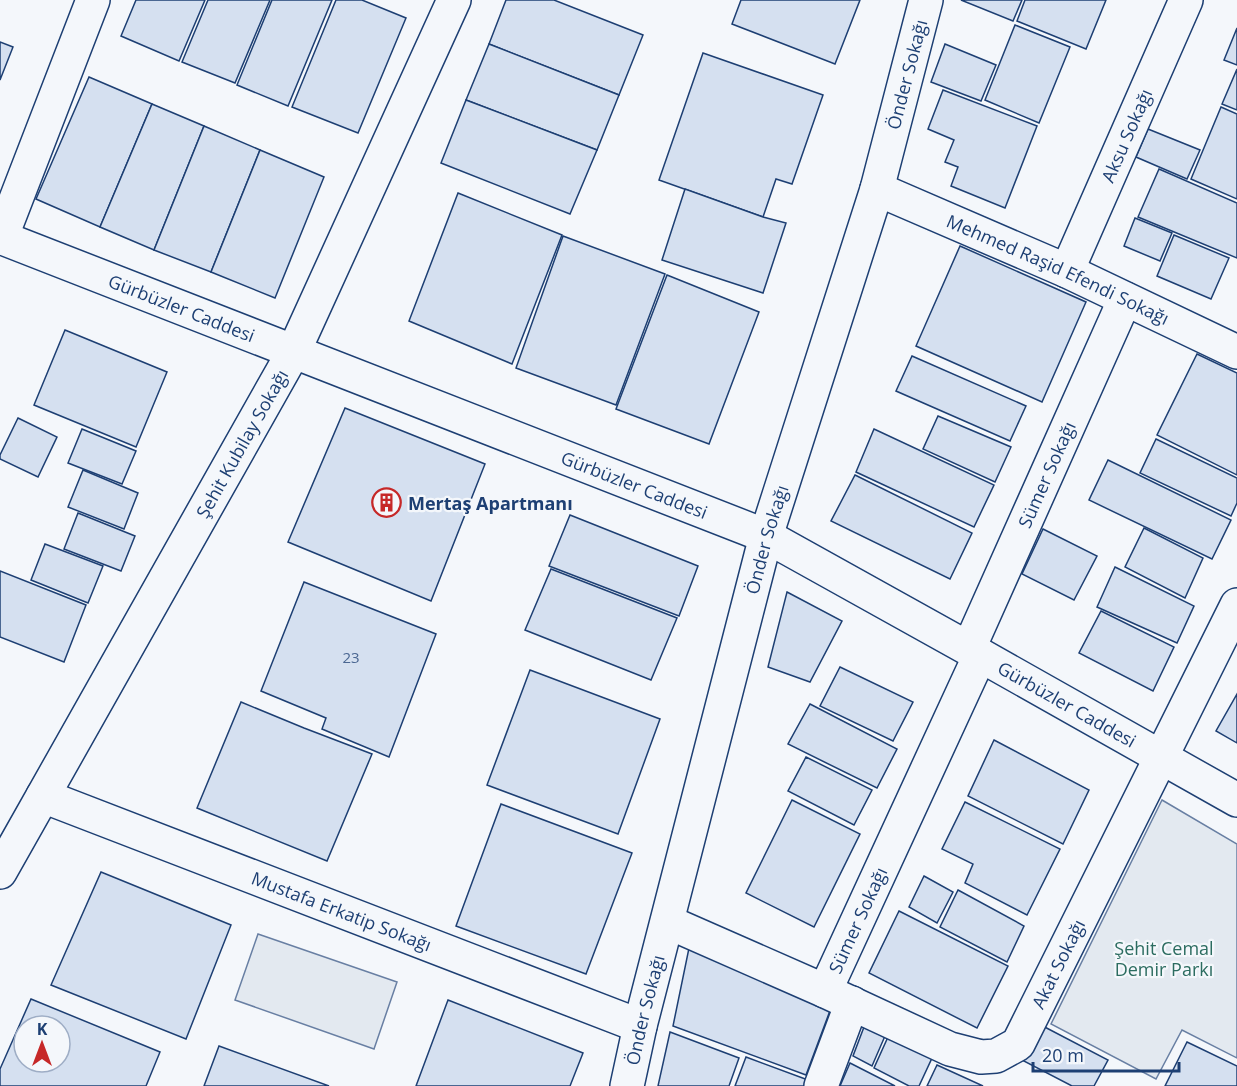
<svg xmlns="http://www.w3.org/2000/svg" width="1237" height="1086" viewBox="0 0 1237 1086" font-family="'Open Sans',sans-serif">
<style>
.green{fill:#e3e9f0;stroke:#687fa3;stroke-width:1.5}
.building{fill:#d5e0f0;stroke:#1d3f73;stroke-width:1.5;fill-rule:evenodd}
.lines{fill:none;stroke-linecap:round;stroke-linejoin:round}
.street-casing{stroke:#1d3f73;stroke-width:36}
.secondary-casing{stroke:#1d3f73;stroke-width:36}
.street{stroke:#f4f7fb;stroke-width:33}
.secondary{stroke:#f4f7fb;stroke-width:33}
.labels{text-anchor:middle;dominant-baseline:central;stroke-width:4.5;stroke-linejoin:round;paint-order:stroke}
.number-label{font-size:15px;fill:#4b6792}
.street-label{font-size:18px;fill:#1d3f73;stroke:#f4f7fb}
.poi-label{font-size:18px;font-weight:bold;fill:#1d3f73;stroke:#f4f7fb;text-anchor:start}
.park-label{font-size:18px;fill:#2c6c60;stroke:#f4f7fb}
</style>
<rect width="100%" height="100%" fill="#f4f7fb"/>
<g class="green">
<polygon points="1162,800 1237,844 1237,1058 1182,1030 1156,1079 1051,1024"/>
<polygon points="258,934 397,982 374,1049 235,1000"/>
</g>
<g class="building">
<polygon points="136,0 205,0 179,61 121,36"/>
<polygon points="208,0 270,0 235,83 182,62"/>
<polygon points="272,0 332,0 288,106 237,85"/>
<polygon points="336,0 362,0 406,18 358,133 292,107"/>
<polygon points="506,0 554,0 643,35 619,95 489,44"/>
<polygon points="741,0 860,0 835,64 732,24"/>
<polygon points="961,0 1022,0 1013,21"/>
<polygon points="1025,0 1106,0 1086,49 1017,21"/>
<polygon points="1015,25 1070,47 1039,123 985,100"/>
<polygon points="1237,28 1237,65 1224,60"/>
<polygon points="0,42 13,47 0,80"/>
<polygon points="489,44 619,95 597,150 466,100"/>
<polygon points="945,44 996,65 981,101 931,82"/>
<polygon points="703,53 823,95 792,184 776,179 763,217 659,180"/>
<polygon points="1237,69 1237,110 1222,104"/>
<polygon points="89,77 152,104 100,227 36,199"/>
<polygon points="943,90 1037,126 1005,208 951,186 958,167 945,162 954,140 928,129"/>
<polygon points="466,100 597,150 570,214 441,163"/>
<polygon points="152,104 204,126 154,250 100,227"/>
<polygon points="1221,107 1237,114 1237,199 1191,179"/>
<polygon points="204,126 260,150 211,272 154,250"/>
<polygon points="1148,129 1200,150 1187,179 1136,157"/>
<polygon points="260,150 324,177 275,298 211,272"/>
<polygon points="1159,169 1237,203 1237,258 1138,217"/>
<polygon points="685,189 763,217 786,223 763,293 662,260"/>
<polygon points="458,193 562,235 512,364 409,321"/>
<polygon points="1135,218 1172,233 1160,261 1124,246"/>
<polygon points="1174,235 1229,258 1211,299 1157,276"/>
<polygon points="563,236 665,274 616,405 516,368"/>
<polygon points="960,246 1086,302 1042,402 916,346"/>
<polygon points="667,275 759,312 709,444 616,409"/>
<polygon points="65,330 167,372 136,447 34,405"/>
<polygon points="1197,354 1237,373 1237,475 1157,435"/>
<polygon points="912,356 1026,406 1010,441 896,391"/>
<polygon points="345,408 485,464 431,601 288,542"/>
<polygon points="938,416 1011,447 995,482 923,449"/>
<polygon points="18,418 57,437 38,477 0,459 0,455"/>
<polygon points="82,429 136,451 122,484 68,463"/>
<polygon points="874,429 994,485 974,527 856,472"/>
<polygon points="1156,439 1237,478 1237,503 1231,516 1140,473"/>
<polygon points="1108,460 1231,520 1212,559 1089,500"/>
<polygon points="83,470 138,493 124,529 68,507"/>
<polygon points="855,475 972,533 950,579 831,521"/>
<polygon points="78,513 135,536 121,571 64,549"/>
<polygon points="570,515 698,566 679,616 549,566"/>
<polygon points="1144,528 1203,558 1185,598 1125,567"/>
<polygon points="1043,529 1097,556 1074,600 1022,574"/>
<polygon points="45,544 103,566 88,603 31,580"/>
<polygon points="1115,567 1194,606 1177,643 1097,607"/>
<polygon points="551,569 677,618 651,680 525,630"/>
<polygon points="0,571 86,605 64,662 0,637"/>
<polygon points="304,582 436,634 389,757 322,729 326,718 261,691"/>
<polygon points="787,592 842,621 810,682 768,667"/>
<polygon points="1101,611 1174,647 1153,691 1079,653"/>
<polygon points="840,667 913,702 893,741 820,706"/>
<polygon points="530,670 660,719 618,834 487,785"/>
<polygon points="1237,694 1237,743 1216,731"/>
<polygon points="241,702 304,728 372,754 327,861 197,808"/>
<polygon points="810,704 897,749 877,788 788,744"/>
<polygon points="994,740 1089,790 1063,844 968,796"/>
<polygon points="806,757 872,790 854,825 788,791"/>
<polygon points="792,800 860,834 814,927 746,893"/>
<polygon points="965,802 1060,849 1027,915 965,883 973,864 942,849"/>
<polygon points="501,804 632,853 586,974 456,926"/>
<polygon points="101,872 231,925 186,1039 51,985"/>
<polygon points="924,876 953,892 937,923 909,907"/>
<polygon points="958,890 1024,926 1007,962 940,927"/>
<polygon points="899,911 1008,966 977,1028 869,973"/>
<polygon points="689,948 831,1008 806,1075 673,1026"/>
<path d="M31 999 160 1052 146 1086H0V1069ZM24 1026H60V1062H24Z"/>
<polygon points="448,1000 583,1053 570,1086 416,1086"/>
<polygon points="1037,1023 1108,1060 1094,1086 1072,1086 1018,1058"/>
<polygon points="864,1027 885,1036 872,1066 853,1056"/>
<polygon points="670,1032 739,1058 729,1086 658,1086"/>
<polygon points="888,1037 932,1058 919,1086 909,1086 874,1068"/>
<polygon points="1187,1042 1237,1066 1237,1086 1165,1086"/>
<polygon points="219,1046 329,1086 204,1086"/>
<polygon points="746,1057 808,1080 806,1086 735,1086"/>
<polygon points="850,1063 895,1086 840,1086"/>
<polygon points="937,1065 983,1086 927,1086"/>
</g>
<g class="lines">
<defs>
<g id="street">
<path id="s1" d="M877 189 1067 271 1237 352"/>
<polyline points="1,238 93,0"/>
<path id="s2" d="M1067 271 1186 0"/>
<path id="s3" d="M969 648 1125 299"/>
<path id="s4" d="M43 796 640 1026"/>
<path id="s5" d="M0 872 294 351 454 0"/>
<path id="s6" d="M668 922 825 991 950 1049 981 1057 996 1056 1018 1044 1237 605"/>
<path id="s7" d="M825 991 980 655"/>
<path id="s8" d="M627 1086 640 1026 766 536 877 189 926 0"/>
<polyline points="821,1086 852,1003"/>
</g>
<g id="secondary">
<path id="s9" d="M0 237 766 536 980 655 1237 800"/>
</g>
</defs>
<use href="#street" class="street-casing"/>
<use href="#secondary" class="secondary-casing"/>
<use href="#street" class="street"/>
<use href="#secondary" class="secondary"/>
</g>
<defs>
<symbol id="building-ring" viewBox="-11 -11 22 22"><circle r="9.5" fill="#f4f7fb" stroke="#c62828" stroke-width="1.5"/><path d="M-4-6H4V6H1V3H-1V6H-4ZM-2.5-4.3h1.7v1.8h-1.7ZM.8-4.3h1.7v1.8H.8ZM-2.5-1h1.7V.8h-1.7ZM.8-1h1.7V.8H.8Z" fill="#c62828"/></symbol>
</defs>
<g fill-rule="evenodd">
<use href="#building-ring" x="370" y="486" width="33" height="33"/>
</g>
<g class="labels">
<g class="number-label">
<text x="351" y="657">23</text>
</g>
<g class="street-label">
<text stroke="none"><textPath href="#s8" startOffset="1050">Önder Sokağı</textPath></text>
<text stroke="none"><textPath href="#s2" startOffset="148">Aksu Sokağı</textPath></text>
<text stroke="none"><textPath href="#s1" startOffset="198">Mehmed Raşid Efendi Sokağı</textPath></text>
<text stroke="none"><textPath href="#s9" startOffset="195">Gürbüzler Caddesi</textPath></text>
<text stroke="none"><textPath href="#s5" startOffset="492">Şehit Kubilay Sokağı</textPath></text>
<text stroke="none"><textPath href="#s3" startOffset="190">Sümer Sokağı</textPath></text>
<text stroke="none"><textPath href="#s9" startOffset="681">Gürbüzler Caddesi</textPath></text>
<text stroke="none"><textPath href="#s8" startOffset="564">Önder Sokağı</textPath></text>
<text stroke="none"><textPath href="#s9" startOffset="1167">Gürbüzler Caddesi</textPath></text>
<text stroke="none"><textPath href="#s4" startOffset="320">Mustafa Erkatip Sokağı</textPath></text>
<text stroke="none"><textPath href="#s7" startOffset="78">Sümer Sokağı</textPath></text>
<text stroke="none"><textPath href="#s6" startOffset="471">Akat Sokağı</textPath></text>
<text stroke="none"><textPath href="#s8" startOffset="78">Önder Sokağı</textPath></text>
</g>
<g class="poi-label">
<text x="408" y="503">Mertaş Apartmanı</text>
</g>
<g class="park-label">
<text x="1164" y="948">Şehit Cemal<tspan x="1164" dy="21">Demir Parkı</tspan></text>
</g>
</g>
<g transform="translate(42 1044)"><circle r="28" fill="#f4f7fb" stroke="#9eadc5" stroke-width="1.5"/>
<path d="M0-4.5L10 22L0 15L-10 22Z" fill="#c62828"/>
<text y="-9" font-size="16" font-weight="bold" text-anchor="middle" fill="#1d3f73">K</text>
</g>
<path d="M1033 1062v9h146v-9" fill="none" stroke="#1d3f73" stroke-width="3"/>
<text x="1042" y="1062" font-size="18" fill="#1d3f73" stroke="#f4f7fb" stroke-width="4.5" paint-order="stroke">20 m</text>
</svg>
